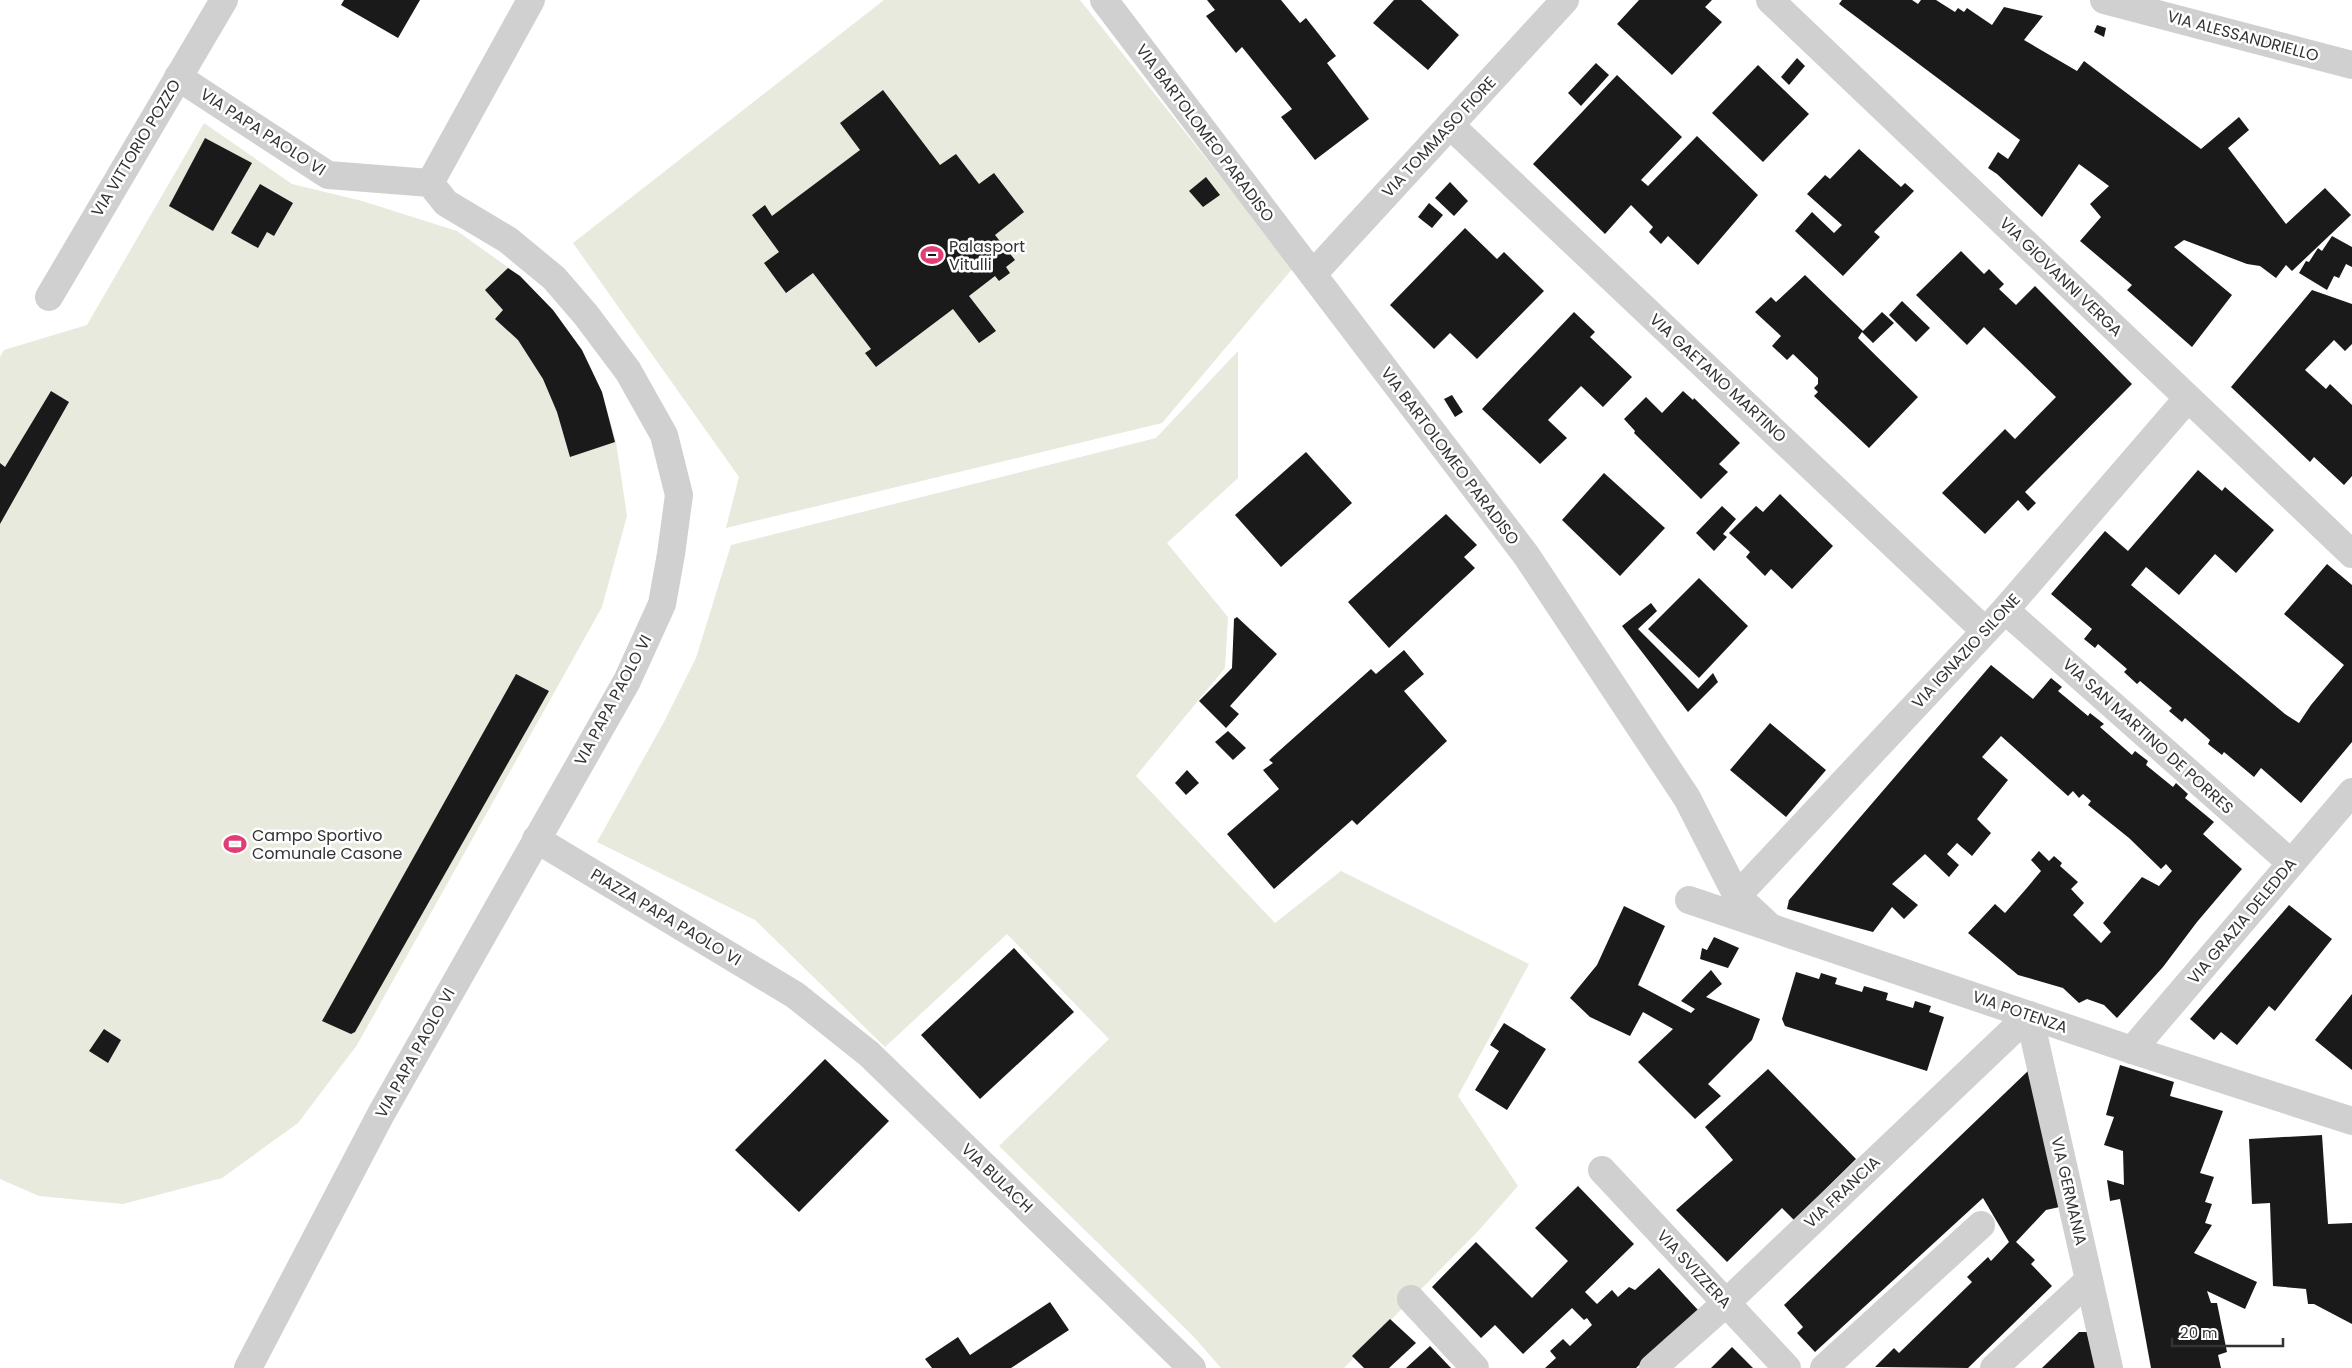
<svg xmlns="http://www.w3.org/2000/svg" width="2352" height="1368" viewBox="0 0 2352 1368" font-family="Poppins,sans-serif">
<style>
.green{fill:#e7eadc}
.building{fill:#1a1a1a}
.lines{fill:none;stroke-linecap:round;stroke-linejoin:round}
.minor{stroke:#d0d0d0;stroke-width:28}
.labels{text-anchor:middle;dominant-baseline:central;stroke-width:5;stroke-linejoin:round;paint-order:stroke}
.street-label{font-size:16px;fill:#333;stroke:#fff}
.poi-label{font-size:16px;fill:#333;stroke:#fff;text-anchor:start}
</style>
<rect width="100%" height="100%" fill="#fff"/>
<g class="green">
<polygon points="884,0 1080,0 1293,268 1162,423 726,528 739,477 573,243"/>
<polygon points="204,123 292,184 362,201 457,231 520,276 553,310 582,350 602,392 616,442 627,516 602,607 357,1045 298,1123 222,1178 123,1204 39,1196 0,1179 0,357 4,350 87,325"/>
<polygon points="1238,351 1238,478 1167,543 1228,617 1225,668 1136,776 1275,923 1341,871 1529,964 1458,1096 1518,1186 1480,1229 1344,1368 1221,1368 1194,1337 999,1146 1109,1039 1007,934 885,1047 755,920 597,842 664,722 696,658 731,545 1156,438"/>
</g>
<g class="building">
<polygon points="344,0 420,0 398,38 341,5"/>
<polygon points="1207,0 1281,0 1300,23 1306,18 1336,56 1327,63 1369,119 1315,160 1281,117 1292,109 1242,47 1236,53 1206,16 1215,10"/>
<polygon points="1394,0 1421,0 1459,35 1428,70 1373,23"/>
<polygon points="1639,0 1712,0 1705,7 1722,22 1672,75 1617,24"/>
<polygon points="1842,0 1912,0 1918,4 1921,0 1936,0 1955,12 1958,8 1964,12 1967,8 1992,25 2004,7 2043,16 2024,40 2077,71 2084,61 2201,149 2239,117 2249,130 2228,148 2286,224 2325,188 2351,215 2292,271 2286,265 2276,278 2260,266 2247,264 2184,240 2174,247 2232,295 2192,347 2127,290 2132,285 2080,241 2101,217 2090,204 2109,186 2079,164 2042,217 1997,174 1988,168 1998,152 2008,159 2020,140 1839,4"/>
<polygon points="2097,25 2106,28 2104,37 2094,32"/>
<polygon points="1797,58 1805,66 1789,85 1781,77"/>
<polygon points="1596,63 1609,75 1581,106 1568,93"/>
<polygon points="1758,65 1809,114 1763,162 1712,113"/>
<polygon points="1617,75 1682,137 1641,180 1648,186 1697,136 1758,195 1698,265 1668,236 1661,244 1649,232 1653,227 1631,205 1605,234 1533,164"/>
<polygon points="883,90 940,165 956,154 979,184 994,173 1024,212 995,235 1015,260 1006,267 1010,273 999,281 995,276 969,296 996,331 979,343 953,309 876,367 865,353 871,349 813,273 786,293 764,263 779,252 752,215 765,205 772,216 860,150 840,123"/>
<polygon points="205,138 252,163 213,231 169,206"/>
<polygon points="1859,149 1901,187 1905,183 1914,191 1874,232 1880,237 1843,276 1795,231 1812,212 1834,233 1842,225 1807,194 1825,175 1830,179"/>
<polygon points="1206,177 1220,195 1203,207 1189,191"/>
<polygon points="1450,182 1468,201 1454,216 1435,198"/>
<polygon points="260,184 293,203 274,236 267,232 258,248 231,233"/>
<polygon points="1429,203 1443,215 1432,228 1418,217"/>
<polygon points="1465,228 1497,259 1504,252 1544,291 1477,359 1450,333 1434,349 1390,305"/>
<polygon points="2332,236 2352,247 2352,267 2346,264 2339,278 2334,276 2327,290 2299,273 2306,261 2309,262 2318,248 2322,251"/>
<polygon points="1961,251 1984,274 1989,269 2004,284 1999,289 2016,305 2035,286 2132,384 2025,492 2036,503 2028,511 2018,500 1985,534 1942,493 2005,429 2015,439 2056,397 1984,327 1967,345 1916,295"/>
<polygon points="508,268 520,276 553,310 582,350 602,392 615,442 570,457 557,412 543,379 518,340 495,319 503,310 485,290"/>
<polygon points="1805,275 1863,331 1882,312 1894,323 1873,343 1862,332 1858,338 1918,397 1869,448 1814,396 1818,392 1814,388 1818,384 1818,378 1793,354 1787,360 1772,346 1781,336 1755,312 1771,297 1776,302"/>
<polygon points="2312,290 2352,304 2352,344 2345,351 2334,340 2305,370 2326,389 2330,384 2352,405 2352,476 2344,485 2314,457 2310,462 2231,387"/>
<polygon points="1902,301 1930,328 1916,342 1889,315"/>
<polygon points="1574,312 1595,332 1590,337 1632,377 1603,407 1581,386 1548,420 1567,438 1540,464 1482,409"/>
<polygon points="51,391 69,402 0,524 0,463 5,467"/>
<polygon points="1683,391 1693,400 1694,398 1740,443 1719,464 1728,472 1701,499 1634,433 1635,431 1624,419 1646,397 1662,413"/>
<polygon points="1452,395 1463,412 1455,417 1444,399"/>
<polygon points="1306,452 1352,503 1281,567 1235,515"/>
<polygon points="2198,470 2222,491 2225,487 2274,530 2236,573 2215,554 2179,595 2146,567 2131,585 2285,714 2299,723 2311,705 2344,665 2284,614 2327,564 2352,585 2352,742 2301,803 2261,768 2254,777 2224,752 2222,755 2208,744 2210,740 2185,718 2182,722 2169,711 2172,708 2140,681 2137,684 2124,672 2127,669 2098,644 2095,648 2084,639 2092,629 2051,594 2105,531 2128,551"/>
<polygon points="1604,473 1665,528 1620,576 1562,520"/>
<polygon points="1780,494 1833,546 1792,589 1771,569 1765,576 1746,557 1750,552 1729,533 1756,506 1763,512"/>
<polygon points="1722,506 1736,519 1723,534 1727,537 1714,551 1696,533"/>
<polygon points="1446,514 1477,545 1464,557 1475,568 1389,648 1348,602"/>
<polygon points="1699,578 1748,626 1699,678 1648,629"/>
<polygon points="1651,603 1657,611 1638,629 1698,689 1713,673 1718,682 1688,712 1622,626"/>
<polygon points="1237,617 1277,654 1230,706 1239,714 1226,728 1199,701 1232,668 1234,619"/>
<polygon points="1404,650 1424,674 1404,691 1447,741 1357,825 1352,820 1274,889 1227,834 1279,789 1263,770 1273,763 1269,760 1371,669 1376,674"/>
<polygon points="1991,665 2033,699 2051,678 2062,687 2058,691 2088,716 2090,713 2104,724 2100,727 2132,755 2135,751 2148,761 2146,765 2173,787 2176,783 2188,794 2185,798 2214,822 2203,834 2242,869 2197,922 2163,967 2117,1018 2104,1005 2087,999 2079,1003 2063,988 2018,975 1968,933 1995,904 2005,913 2026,889 2041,871 2031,860 2039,851 2049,861 2054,856 2062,863 2060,866 2078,882 2071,889 2084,903 2073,915 2101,943 2111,932 2103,923 2142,877 2159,886 2172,871 2166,864 2161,869 2129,838 2088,805 2091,801 2083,794 2079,798 2073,791 2068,796 2001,736 1982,757 2008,780 1977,819 1991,833 1972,856 1957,843 1947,854 1959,865 1949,877 1925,854 1892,884 1918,905 1904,919 1892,907 1873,932 1787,909 1789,900"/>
<polygon points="516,674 549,691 355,1032 351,1034 322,1021"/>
<polygon points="1770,723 1826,770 1786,817 1730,770"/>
<polygon points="1228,731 1246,748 1233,760 1215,742"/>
<polygon points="1187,770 1199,783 1186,795 1175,783"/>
<polygon points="2289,905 2332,939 2275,1011 2269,1006 2237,1045 2221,1032 2214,1040 2190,1019"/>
<polygon points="1624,906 1665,926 1638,985 1691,1013 1695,1009 1681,1001 1711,970 1722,984 1706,997 1760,1019 1752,1040 1708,1084 1721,1096 1695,1119 1638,1062 1673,1029 1643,1012 1630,1036 1590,1017 1570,998 1597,965"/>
<polygon points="1714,937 1739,948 1728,968 1700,959 1702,948 1707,950"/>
<polygon points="1014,948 1074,1012 980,1099 921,1035"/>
<polygon points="1796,972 1819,979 1821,973 1837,978 1835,984 1862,992 1864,986 1888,993 1886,1000 1913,1008 1915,1001 1931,1006 1929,1012 1944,1017 1927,1071 1785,1026 1782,1019"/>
<polygon points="2352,994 2352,1070 2315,1040"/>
<polygon points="1504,1023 1546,1049 1507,1110 1475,1090 1499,1051 1490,1045"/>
<polygon points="104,1029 121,1040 108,1063 89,1051"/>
<polygon points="825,1059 889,1121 799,1212 735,1150"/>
<polygon points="2120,1065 2174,1082 2170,1096 2223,1111 2200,1173 2214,1177 2205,1202 2212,1204 2205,1223 2212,1225 2194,1253 2257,1282 2245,1309 2207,1291 2211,1303 2217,1303 2227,1352 2218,1355 2221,1368 2151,1368 2120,1199 2110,1201 2107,1180 2124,1185 2123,1151 2104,1145 2114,1117 2106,1115"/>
<polygon points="1768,1069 1856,1159 1794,1220 1782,1208 1727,1262 1676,1210 1733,1160 1705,1127"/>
<polygon points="2029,1070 2064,1206 2046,1210 2016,1242 2035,1260 2031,1264 2052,1286 1968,1368 1875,1367 1894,1348 1899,1353 1972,1282 1967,1277 1988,1257 1991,1261 2009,1242 1983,1198 1815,1352 1797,1333 1803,1327 1784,1305"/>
<polygon points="2322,1135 2328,1224 2352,1223 2352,1324 2314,1304 2308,1304 2306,1289 2273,1286 2270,1203 2252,1204 2249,1139"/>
<polygon points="1578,1186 1634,1244 1585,1292 1597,1304 1612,1290 1618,1297 1629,1287 1635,1290 1659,1268 1698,1310 1636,1368 1545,1368 1556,1358 1550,1351 1563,1339 1570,1346 1592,1325 1587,1318 1584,1320 1572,1308 1523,1354 1495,1325 1481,1338 1432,1287 1476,1242 1532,1298 1568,1261 1535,1228"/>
<polygon points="1050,1302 1069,1330 1011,1368 932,1368 925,1359 958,1337 970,1355"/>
<polygon points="1390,1319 1416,1343 1389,1368 1364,1368 1352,1356"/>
<polygon points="2079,1332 2087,1332 2096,1368 2042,1368"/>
<polygon points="1430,1346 1451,1368 1406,1368"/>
<polygon points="1732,1347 1753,1368 1711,1368"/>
</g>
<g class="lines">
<g class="minor">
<polyline points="1104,0 1526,555 1687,798 1737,896 1770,927"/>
<polyline points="1770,0 2352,554"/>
<polyline points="2104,0 2352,65"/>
<polyline points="178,77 328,175 430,183 446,203 508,240 554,278 586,315 628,371 664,435 679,495 671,554 662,604 627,681 381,1114 248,1368"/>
<polyline points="1450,125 1985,631"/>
<polyline points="430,183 531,0"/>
<polyline points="1313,274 1565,0"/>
<polyline points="49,297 224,0"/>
<polyline points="2005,610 2291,863"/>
<polyline points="536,839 795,995 869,1054 1192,1368"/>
<polyline points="1737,896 2005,610 2188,398"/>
<polyline points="1689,900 2132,1050 2352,1121"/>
<polyline points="2029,1015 2109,1368"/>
<polyline points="2132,1050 2352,792"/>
<polyline points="1602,1170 1787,1368"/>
<polyline points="1411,1299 1475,1368"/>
<polyline points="1653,1368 1726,1303 2029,1015"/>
<polyline points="1824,1368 1981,1225"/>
<polyline points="1994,1368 2089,1280"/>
</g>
</g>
<defs>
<symbol id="stadium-bare" viewBox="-9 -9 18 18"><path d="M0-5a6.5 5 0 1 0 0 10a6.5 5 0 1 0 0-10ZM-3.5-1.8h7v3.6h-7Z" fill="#e23d76" stroke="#fff" stroke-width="2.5" paint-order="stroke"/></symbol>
</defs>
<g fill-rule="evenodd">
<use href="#stadium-bare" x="916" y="239" width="32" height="32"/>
<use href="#stadium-bare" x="219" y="828" width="32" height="32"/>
</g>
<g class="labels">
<g class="street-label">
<text transform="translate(2243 36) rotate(15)">VIA ALESSANDRIELLO</text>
<text transform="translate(263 132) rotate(33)">VIA PAPA PAOLO VI</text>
<text transform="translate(1205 133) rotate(53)">VIA BARTOLOMEO PARADISO</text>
<text transform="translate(1439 137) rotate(-47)">VIA TOMMASO FIORE</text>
<text transform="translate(136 148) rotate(-59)">VIA VITTORIO POZZO</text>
<text transform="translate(2061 277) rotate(44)">VIA GIOVANNI VERGA</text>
<text transform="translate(1718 378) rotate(43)">VIA GAETANO MARTINO</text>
<text transform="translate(1450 456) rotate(53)">VIA BARTOLOMEO PARADISO</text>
<text transform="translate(1966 651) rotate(-47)">VIA IGNAZIO SILONE</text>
<text transform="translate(613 700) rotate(-62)">VIA PAPA PAOLO VI</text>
<text transform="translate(2148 736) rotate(42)">VIA SAN MARTINO DE PORRES</text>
<text transform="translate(666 917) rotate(31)">PIAZZA PAPA PAOLO VI</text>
<text transform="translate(2242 921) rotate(-50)">VIA GRAZIA DELEDDA</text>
<text transform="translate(2020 1012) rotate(19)">VIA POTENZA</text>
<text transform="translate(415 1053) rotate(-61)">VIA PAPA PAOLO VI</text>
<text transform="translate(997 1178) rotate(44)">VIA BULACH</text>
<text transform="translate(2069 1191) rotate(77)">VIA GERMANIA</text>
<text transform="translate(1842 1192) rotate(-43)">VIA FRANCIA</text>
<text transform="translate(1694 1269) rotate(47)">VIA SVIZZERA</text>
</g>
<g class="poi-label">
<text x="949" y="246">Palasport<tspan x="949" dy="18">Vitulli</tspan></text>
<text x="252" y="835">Campo Sportivo<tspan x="252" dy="18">Comunale Casone</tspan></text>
</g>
</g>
<path d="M2172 1338v8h111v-8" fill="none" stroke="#333333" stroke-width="2.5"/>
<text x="2180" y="1338" font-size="15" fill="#333333" stroke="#ffffff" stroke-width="4" paint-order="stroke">20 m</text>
</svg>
